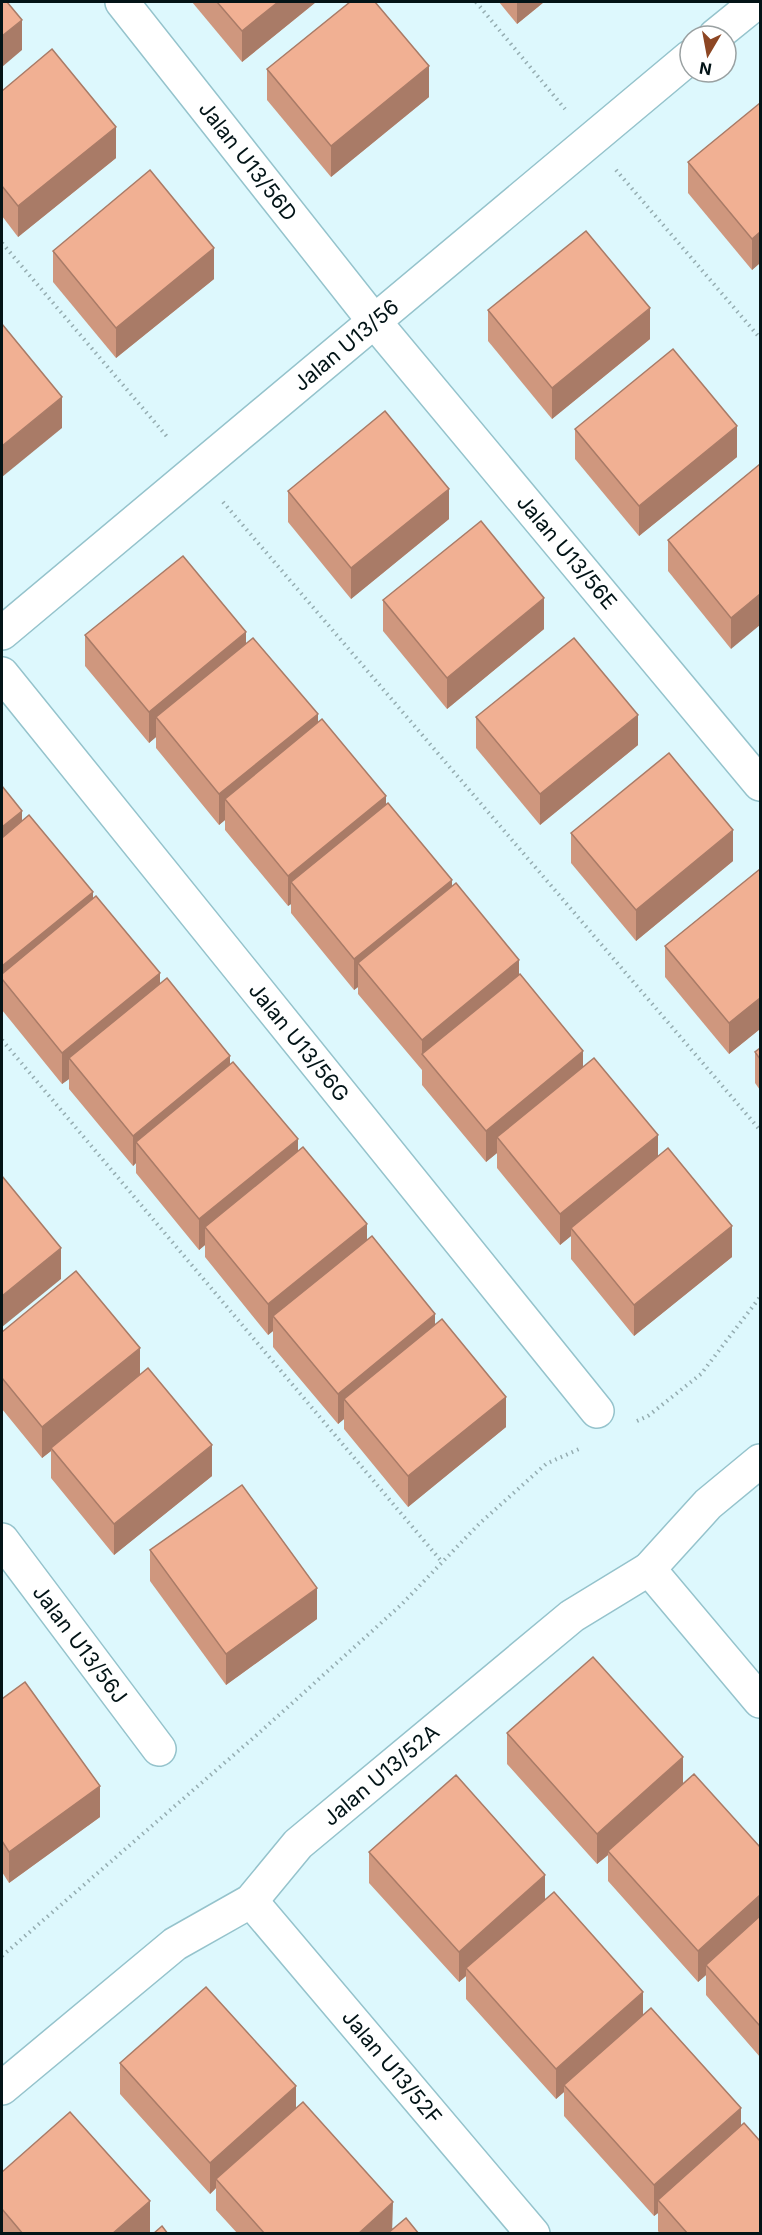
<svg xmlns="http://www.w3.org/2000/svg" width="762" height="2235" viewBox="0 0 762 2235" font-family="Inter,sans-serif">
<style>
.lines{fill:none;stroke-linecap:round;stroke-linejoin:round}
.street-casing{stroke:#95c3cc;stroke-width:36}
.path{stroke:#95adb1;stroke-width:4;stroke-dasharray:1.5 4.5;stroke-linecap:butt}
.street{stroke:#fff;stroke-width:33}
.wall{fill:#cf977e}
.shaded-wall{fill:#a97b67}
.building{fill:#f1b093;stroke:#a97b67;stroke-width:1.5}
.labels{text-anchor:middle;dominant-baseline:central;stroke-width:5;stroke-linejoin:round;paint-order:stroke}
.street-label{font-size:21px;fill:#031417;stroke:#fff}
</style>
<rect width="100%" height="100%" fill="#ddf8fd"/>
<g class="lines">
<defs>
<g id="street">
<polyline points="122,2 374,321 760,784"/>
<polyline points="715,36 757,2"/>
<polyline points="2,633 690,57"/>
<polyline points="2,674 597,1411"/>
<polyline points="2,1540 159,1749"/>
<polyline points="649,1569 760,1701"/>
<polyline points="251,1901 533,2234"/>
<polyline points="2,2088 175,1944 251,1901 298,1844 572,1616 649,1569 708,1504 760,1461"/>
</g>
</defs>
<use href="#street" class="street-casing"/>
<g class="path">
<polyline points="476,2 565,109"/>
<polyline points="616,170 760,338"/>
<polyline points="2,243 169,439"/>
<polyline points="223,502 760,1130"/>
<polyline points="2,1040 442,1562"/>
<polyline points="637,1421 648,1416 701,1374 760,1297"/>
<polyline points="2,1956 259,1733 401,1605 479,1524 546,1464 579,1449"/>
</g>
<use href="#street" class="street"/>
</g>
<g class="wall">
<polygon points="192,2 316,2 242,62"/>
<polygon points="499,2 544,2 517,24"/>
<polygon points="267,69 429,97 331,177 267,100"/>
<polygon points="2,91 116,158 18,237 2,216"/>
<polygon points="760,103 760,263 752,270 688,193 688,162"/>
<polygon points="53,251 214,279 116,358 53,282"/>
<polygon points="488,310 650,339 552,419 488,341"/>
<polygon points="575,429 737,457 639,536 575,459"/>
<polygon points="760,464 731,649 668,571 668,540"/>
<polygon points="288,491 449,519 351,599 288,522"/>
<polygon points="383,600 544,629 447,709 383,631"/>
<polygon points="85,635 246,643 318,723 386,804 452,886 519,975 583,1066 658,1156 732,1257 634,1336 571,1259 571,1236 560,1245 497,1168 497,1153 486,1162 422,1085 422,1070 358,994 358,987 354,990 291,913 291,904 288,906 225,830 225,820 219,825 156,748 156,737 149,743 85,666"/>
<polygon points="476,717 638,745 540,825 476,748"/>
<polygon points="2,786 22,821 93,899 160,983 230,1065 367,1240 435,1325 506,1427 408,1507 344,1429 344,1419 338,1424 273,1347 273,1331 268,1335 205,1257 205,1245 199,1250 136,1173 136,1163 133,1166 69,1089 69,1079 62,1084 2,1010"/>
<polygon points="571,833 733,861 636,941 571,863"/>
<polygon points="760,869 760,1029 729,1054 665,977 665,946"/>
<polygon points="760,1048 760,1090 755,1083 755,1052"/>
<polygon points="2,1332 140,1375 212,1476 114,1555 51,1478 51,1451 42,1458 2,1409"/>
<polygon points="150,1550 317,1619 226,1685 150,1581"/>
<polygon points="2,1699 100,1817 9,1883 2,1872"/>
<polygon points="507,1733 683,1784 760,1847 760,2057 706,1995 706,1975 698,1982 608,1881 608,1855 597,1864 507,1764"/>
<polygon points="369,1852 545,1899 643,2015 741,2126 760,2234 660,2234 658,2231 658,2213 654,2216 564,2116 564,2092 556,2099 466,1999 466,1976 459,1982 369,1883"/>
<polygon points="120,2063 296,2108 393,2229 419,2234 238,2234 216,2210 216,2188 210,2194 120,2094"/>
<polygon points="2,2172 150,2232 147,2234 2,2234"/>
</g>
<g class="shaded-wall">
<polygon points="278,2 316,2 242,62 242,31"/>
<polygon points="517,2 544,2 517,24"/>
<polygon points="22,20 22,50 2,67 2,36"/>
<polygon points="429,66 429,97 331,177 331,146"/>
<polygon points="116,127 116,158 18,237 18,206"/>
<polygon points="760,232 760,263 752,270 752,239"/>
<polygon points="214,248 214,279 116,358 116,328"/>
<polygon points="650,308 650,339 552,419 552,388"/>
<polygon points="62,397 62,428 2,477 2,446"/>
<polygon points="737,426 737,457 639,536 639,506"/>
<polygon points="449,489 449,519 351,599 351,568"/>
<polygon points="760,594 760,625 731,649 731,618"/>
<polygon points="544,598 544,629 447,709 447,678"/>
<polygon points="246,632 246,663 156,717 156,737 149,743 149,712"/>
<polygon points="318,714 318,745 225,799 225,820 219,825 219,794"/>
<polygon points="638,715 638,745 540,825 540,794"/>
<polygon points="386,796 386,827 291,882 291,904 288,906 288,876"/>
<polygon points="22,811 22,841 2,858 2,827"/>
<polygon points="733,830 733,861 636,941 636,910"/>
<polygon points="452,880 452,910 358,963 358,987 354,990 354,959"/>
<polygon points="93,892 93,923 2,979 2,966"/>
<polygon points="519,960 519,991 422,1054 422,1040"/>
<polygon points="160,973 160,1004 69,1058 69,1079 62,1084 62,1053"/>
<polygon points="760,998 760,1029 729,1054 729,1023"/>
<polygon points="583,1051 583,1082 497,1137 497,1153 486,1162 486,1131"/>
<polygon points="230,1056 230,1087 136,1142 136,1163 133,1166 133,1136"/>
<polygon points="658,1135 658,1165 571,1228 571,1236 560,1245 560,1214"/>
<polygon points="298,1139 298,1170 205,1227 205,1245 199,1250 199,1219"/>
<polygon points="367,1224 367,1255 273,1316 273,1331 268,1335 268,1304"/>
<polygon points="732,1226 732,1257 634,1336 634,1305"/>
<polygon points="61,1248 61,1279 2,1327 2,1296"/>
<polygon points="435,1314 435,1345 344,1399 344,1419 338,1424 338,1394"/>
<polygon points="140,1348 140,1379 51,1448 51,1451 42,1458 42,1427"/>
<polygon points="506,1397 506,1427 408,1507 408,1476"/>
<polygon points="212,1445 212,1476 114,1555 114,1524"/>
<polygon points="317,1588 317,1619 226,1685 226,1654"/>
<polygon points="683,1757 683,1788 608,1851 608,1855 597,1864 597,1834"/>
<polygon points="100,1786 100,1817 9,1883 9,1852"/>
<polygon points="545,1875 545,1906 466,1968 466,1976 459,1982 459,1952"/>
<polygon points="760,1895 760,1926 706,1965 706,1975 698,1982 698,1951"/>
<polygon points="643,1992 643,2023 564,2085 564,2092 556,2099 556,2069"/>
<polygon points="296,2086 296,2117 216,2179 216,2188 210,2194 210,2163"/>
<polygon points="741,2108 741,2139 658,2200 658,2213 654,2216 654,2185"/>
<polygon points="150,2201 150,2232 147,2234 112,2234"/>
<polygon points="393,2202 392,2234 358,2234"/>
</g>
<g class="building">
<polygon points="2,2 7,2 22,20 2,36"/>
<polygon points="217,2 278,2 242,31"/>
<polygon points="350,2 375,2 429,66 331,146 267,69"/>
<polygon points="52,49 116,127 18,206 2,186 2,91"/>
<polygon points="760,103 760,232 752,239 688,162"/>
<polygon points="150,170 214,248 116,328 53,251"/>
<polygon points="586,231 650,308 552,388 488,310"/>
<polygon points="2,324 62,397 2,446"/>
<polygon points="673,349 737,426 639,506 575,429"/>
<polygon points="385,411 449,489 351,568 288,491"/>
<polygon points="760,464 760,594 731,618 668,540"/>
<polygon points="481,521 544,598 447,678 383,600"/>
<polygon points="183,556 246,632 149,712 85,635"/>
<polygon points="253,638 318,714 219,794 156,717"/>
<polygon points="574,638 638,715 540,794 476,717"/>
<polygon points="322,719 386,796 288,876 225,799"/>
<polygon points="669,753 733,830 636,910 571,833"/>
<polygon points="2,786 22,811 2,827"/>
<polygon points="388,803 452,880 354,959 291,882"/>
<polygon points="29,815 93,892 2,966 2,838"/>
<polygon points="760,869 760,998 729,1023 665,946"/>
<polygon points="456,883 519,960 422,1040 358,963"/>
<polygon points="96,896 160,973 62,1053 2,979 2,974"/>
<polygon points="520,974 583,1051 486,1131 422,1054"/>
<polygon points="167,978 230,1056 133,1136 69,1058"/>
<polygon points="760,1048 760,1059 755,1052"/>
<polygon points="594,1058 658,1135 560,1214 497,1137"/>
<polygon points="233,1062 298,1139 199,1219 136,1142"/>
<polygon points="303,1147 367,1224 268,1304 205,1227"/>
<polygon points="668,1148 732,1226 634,1305 571,1228"/>
<polygon points="2,1176 61,1248 2,1296"/>
<polygon points="372,1236 435,1314 338,1394 273,1316"/>
<polygon points="76,1271 140,1348 42,1427 2,1378 2,1332"/>
<polygon points="442,1319 506,1397 408,1476 344,1399"/>
<polygon points="148,1368 212,1445 114,1524 51,1448"/>
<polygon points="242,1485 317,1588 226,1654 150,1550"/>
<polygon points="593,1657 683,1757 597,1834 507,1733"/>
<polygon points="25,1682 100,1786 9,1852 2,1841 2,1699"/>
<polygon points="694,1774 760,1847 760,1895 698,1951 608,1851"/>
<polygon points="456,1775 545,1875 459,1952 369,1852"/>
<polygon points="554,1892 643,1992 556,2069 466,1968"/>
<polygon points="760,1916 760,2026 706,1965"/>
<polygon points="206,1987 296,2086 210,2163 120,2063"/>
<polygon points="651,2008 741,2108 654,2185 564,2085"/>
<polygon points="303,2102 393,2202 358,2234 265,2234 216,2179"/>
<polygon points="70,2112 150,2201 112,2234 23,2234 2,2209 2,2172"/>
<polygon points="744,2123 760,2141 760,2234 688,2234 658,2200"/>
<polygon points="406,2218 419,2234 387,2234"/>
<polygon points="162,2226 168,2234 153,2234"/>
</g>
<g class="labels">
<g class="street-label">
<text transform="translate(248 161) rotate(52)">Jalan U13/56D</text>
<text transform="translate(346 345) rotate(-40)">Jalan U13/56</text>
<text transform="translate(567 552) rotate(50)">Jalan U13/56E</text>
<text transform="translate(299 1042) rotate(51)">Jalan U13/56G</text>
<text transform="translate(80 1644) rotate(53)">Jalan U13/56J</text>
<text transform="translate(381 1775) rotate(-40)">Jalan U13/52A</text>
<text transform="translate(392 2067) rotate(50)">Jalan U13/52F</text>
</g>
</g>
<rect width="762" height="2235" fill="none" stroke="#031417" stroke-width="6"/>
<g transform="translate(708 54) rotate(190)"><circle r="28" fill="#ffffff" stroke="#9aa1a2" stroke-width="1.5"/>
<path d="M0-4.5L10 22L0 15L-10 22Z" fill="#8d4623"/>
<text y="-9" font-size="16" font-weight="bold" text-anchor="middle" fill="#031417">N</text>
</g>
</svg>
